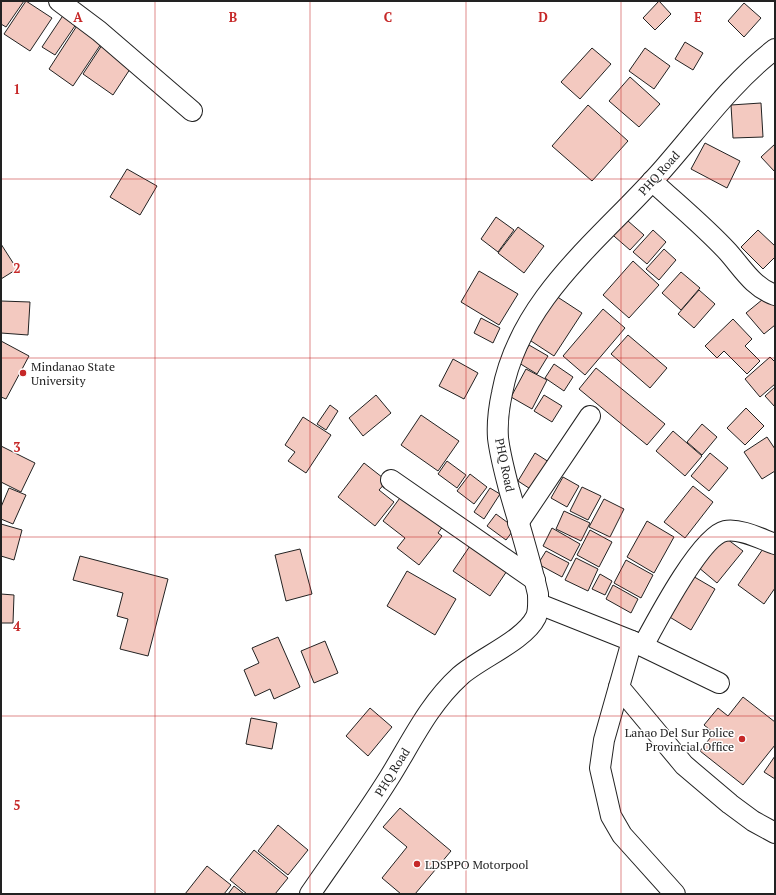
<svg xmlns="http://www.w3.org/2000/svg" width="776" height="895" viewBox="0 0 776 895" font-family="'PT Serif',serif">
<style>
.building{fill:#f3c9c0;stroke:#222}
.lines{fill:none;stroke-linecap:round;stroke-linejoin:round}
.minor-casing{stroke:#222;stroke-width:22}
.minor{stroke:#fff;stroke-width:20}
.grid{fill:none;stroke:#c62828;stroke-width:1;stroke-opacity:0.55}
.poi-dot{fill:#c62828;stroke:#fff;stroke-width:1.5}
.labels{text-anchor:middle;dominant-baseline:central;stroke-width:3;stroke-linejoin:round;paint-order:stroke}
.street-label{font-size:12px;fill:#222;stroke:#fff}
.poi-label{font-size:12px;fill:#222;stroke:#fff;text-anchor:start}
.grid-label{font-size:13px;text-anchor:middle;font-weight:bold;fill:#c62828;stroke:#fff;stroke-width:3;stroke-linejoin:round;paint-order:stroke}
</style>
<rect width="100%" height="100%" fill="#fff"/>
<g class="building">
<polygon points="1,1 24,1 6,27 1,24"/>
<polygon points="26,1 52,18 30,51 4,34"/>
<polygon points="659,1 671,14 655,30 643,18"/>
<polygon points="744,3 761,18 744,37 728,21"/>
<polygon points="66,11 79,20 55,55 42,47"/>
<polygon points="80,21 105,38 73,86 49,69"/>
<polygon points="104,42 134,63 113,95 83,74"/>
<polygon points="685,42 703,53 693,70 675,59"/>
<polygon points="592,48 611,64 580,99 561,82"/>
<polygon points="645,48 670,66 654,89 629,71"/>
<polygon points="630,77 660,104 639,127 609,101"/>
<polygon points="761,103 763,137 733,138 731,105"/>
<polygon points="588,105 628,141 592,181 552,146"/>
<polygon points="705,143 740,161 727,188 691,169"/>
<polygon points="775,144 775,172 761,157"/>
<polygon points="127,169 157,186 140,215 110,197"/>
<polygon points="620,214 644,235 630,250 607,230"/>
<polygon points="496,217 514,230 498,252 481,239"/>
<polygon points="518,227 544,246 524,273 498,253"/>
<polygon points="653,230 666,242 647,264 633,252"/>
<polygon points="758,230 775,246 775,257 763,269 741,247"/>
<polygon points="1,244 17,269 1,279"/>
<polygon points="664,249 676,260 659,280 646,269"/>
<polygon points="633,261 659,285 629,318 603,295"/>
<polygon points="479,271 518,294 499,325 461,302"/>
<polygon points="681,272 700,288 681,310 662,293"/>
<polygon points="699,290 715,304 694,328 678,314"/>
<polygon points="768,295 775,303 775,325 764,334 746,313"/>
<polygon points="556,296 582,313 554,356 528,339"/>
<polygon points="1,301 30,302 28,335 1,333"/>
<polygon points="603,309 625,328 585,375 563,356"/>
<polygon points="481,318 500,328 493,343 474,333"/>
<polygon points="733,319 752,339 745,346 760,361 747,374 724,351 717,358 705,346"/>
<polygon points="628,335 667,368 650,388 611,354"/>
<polygon points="1,341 29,356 6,399 1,397"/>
<polygon points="529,345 548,356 537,374 519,363"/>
<polygon points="770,357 775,362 775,384 760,397 745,379"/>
<polygon points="453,359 478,373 464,399 439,386"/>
<polygon points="554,364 573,377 564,391 545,378"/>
<polygon points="596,368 665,424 647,445 579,389"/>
<polygon points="526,369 547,380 532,409 511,397"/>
<polygon points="775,387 775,407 765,396"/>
<polygon points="376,395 391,413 363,436 349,418"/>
<polygon points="544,395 562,406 552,422 534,411"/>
<polygon points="330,405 338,411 326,430 317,424"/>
<polygon points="746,408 764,426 745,445 727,428"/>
<polygon points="421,415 459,441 438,471 401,445"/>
<polygon points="303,417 331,435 306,473 288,461 295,452 285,445"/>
<polygon points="702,424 717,437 702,455 687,442"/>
<polygon points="673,431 702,456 685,476 656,451"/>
<polygon points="767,437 775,449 775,471 762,479 744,452"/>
<polygon points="1,446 35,463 21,492 1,482"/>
<polygon points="535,453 552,464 535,492 518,481"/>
<polygon points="710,453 728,468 709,491 691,476"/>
<polygon points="447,461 466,475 457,488 438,474"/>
<polygon points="364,463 387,481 379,490 394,502 375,526 338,497"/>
<polygon points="470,474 487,487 474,504 457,491"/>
<polygon points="563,477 579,486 567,507 551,498"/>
<polygon points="693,486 713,502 685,538 664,522"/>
<polygon points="582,487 601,496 588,520 570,511"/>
<polygon points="9,488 26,495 13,524 1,519 1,507"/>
<polygon points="490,488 500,494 484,519 474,512"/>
<polygon points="405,491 446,522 438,533 442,536 419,565 397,548 405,538 383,521"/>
<polygon points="604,499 624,509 610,537 589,527"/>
<polygon points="564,511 590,523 581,541 556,529"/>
<polygon points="496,514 515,528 506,540 487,526"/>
<polygon points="647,521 674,537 654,573 627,557"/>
<polygon points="1,524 22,530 14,560 1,556"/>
<polygon points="552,528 580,544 571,561 543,546"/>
<polygon points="590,530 612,542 599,567 577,555"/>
<polygon points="723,536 743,551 717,583 698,567"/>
<polygon points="474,540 511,565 490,596 453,571"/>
<polygon points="765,546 775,553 775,588 764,604 738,585"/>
<polygon points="300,549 312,594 286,601 275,555"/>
<polygon points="546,551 569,563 562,577 538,564"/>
<polygon points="80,556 168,579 148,656 120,649 128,619 117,616 123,593 73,580"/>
<polygon points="576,558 598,569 588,591 565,580"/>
<polygon points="626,560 653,575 641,598 614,583"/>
<polygon points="407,571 456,599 435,635 387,606"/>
<polygon points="600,574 612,581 605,595 592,589"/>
<polygon points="691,575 715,589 691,630 668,616"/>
<polygon points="613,585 638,599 631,613 606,599"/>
<polygon points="1,594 14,595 13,623 1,623"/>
<polygon points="278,637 300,687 274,699 270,689 255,696 244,670 259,663 252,648"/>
<polygon points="325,641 338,673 314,683 301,651"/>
<polygon points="743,697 775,722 775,745 743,785 700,751 714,733 704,725 718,708 728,716"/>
<polygon points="370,708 392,727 368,756 346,736"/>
<polygon points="251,718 277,723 272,749 246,744"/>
<polygon points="775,756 775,779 764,772"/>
<polygon points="400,808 451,851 415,894 401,894 382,878 407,847 383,827"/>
<polygon points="278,825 308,850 288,875 258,851"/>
<polygon points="254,850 288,878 275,894 247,894 230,880"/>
<polygon points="207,866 231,885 224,894 185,894"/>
<polygon points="234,886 244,894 228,894"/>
</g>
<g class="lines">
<defs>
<g id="minor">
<polyline points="59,1 99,31 192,111"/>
<path d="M652 181C677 204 705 227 728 252 743 269 753 287 775 295"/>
<polyline points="391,480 535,580"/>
<polyline points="518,523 590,416"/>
<polyline points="539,604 632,641 719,683"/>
<polyline points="632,641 604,740 600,768 611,816 622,835 675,894"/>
<path d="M643 646C656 622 701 536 725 531 740 528 761 539 775 544"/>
<polyline points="619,687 684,765 730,804 753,821 775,833"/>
<path d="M310 894C336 856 364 818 389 778 411 743 428 705 460 676 480 658 524 641 536 617 539 610 538 601 538 594 530 559 519 524 509 489 505 473 500 455 498 438 497 424 499 407 502 393 520 296 603 238 664 168 700 127 732 82 775 49"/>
</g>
</defs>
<use href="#minor" class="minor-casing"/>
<use href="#minor" class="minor"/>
</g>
<path class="grid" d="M155 1V894M310 1V894M466 1V894M621 1V894M1 179H775M1 358H775M1 537H775M1 716H775"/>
<g class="poi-dot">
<circle cx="23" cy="373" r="4"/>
<circle cx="742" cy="739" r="4"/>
<circle cx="417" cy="864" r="4"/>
</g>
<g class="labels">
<g class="street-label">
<text transform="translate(659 173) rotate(-48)">PHQ Road</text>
<text transform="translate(505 465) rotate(78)">PHQ Road</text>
<text transform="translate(392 772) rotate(-58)">PHQ Road</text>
</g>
<g class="poi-label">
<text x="31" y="366">Mindanao State<tspan x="31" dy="14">University</tspan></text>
<text x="734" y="732" text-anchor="end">Lanao Del Sur Police<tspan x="734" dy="14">Provincial Office</tspan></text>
<text x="425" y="864">LDSPPO Motorpool</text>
</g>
</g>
<g class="grid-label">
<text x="78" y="22">A</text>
<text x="233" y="22">B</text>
<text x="388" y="22">C</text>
<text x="543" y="22">D</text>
<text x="698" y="22">E</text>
<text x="17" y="94">1</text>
<text x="17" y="273">2</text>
<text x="17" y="452">3</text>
<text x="17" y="631">4</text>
<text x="17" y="810">5</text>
</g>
<rect width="776" height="895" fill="none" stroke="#222222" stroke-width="4"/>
</svg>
